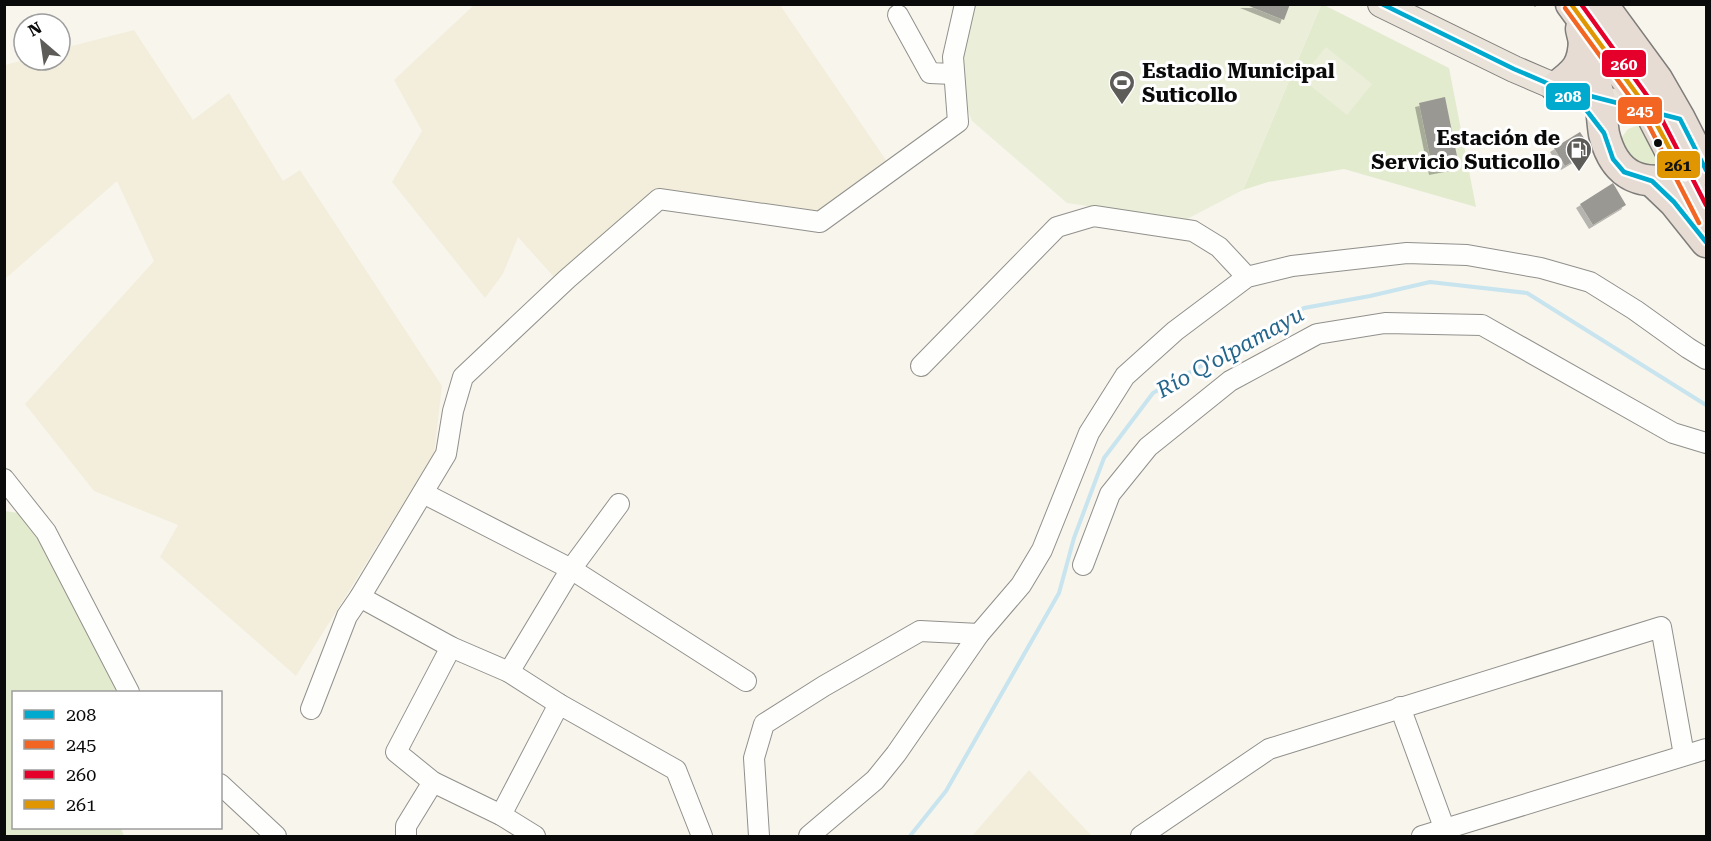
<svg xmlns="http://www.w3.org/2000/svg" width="1711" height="841" viewBox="0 0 1711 841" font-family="'Roboto Serif',serif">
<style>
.farmland{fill:#f3eedb}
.green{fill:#e3ebcf}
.pitch{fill:#ebefd9}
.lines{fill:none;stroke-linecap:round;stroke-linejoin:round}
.stream{stroke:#c8e4ee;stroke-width:4}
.building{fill:#9a9893;filter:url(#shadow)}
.minor-casing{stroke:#91908c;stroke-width:22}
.major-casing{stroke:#7e7d7a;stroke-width:28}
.highway-casing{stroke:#7e7d7a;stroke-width:33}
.path{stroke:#b7b6b5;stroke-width:2;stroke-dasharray:6 3;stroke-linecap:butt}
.minor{stroke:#fefefc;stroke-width:20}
.major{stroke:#e9e3d9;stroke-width:26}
.highway{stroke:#e6dcd4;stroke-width:30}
.bus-1-casing{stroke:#fff;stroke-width:9}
.bus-2-casing{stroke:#fff;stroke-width:9}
.bus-3-casing{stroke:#fff;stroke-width:9}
.bus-4-casing{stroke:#fff;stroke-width:9}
.bus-1{stroke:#00a9ce;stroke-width:4.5}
.bus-2{stroke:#f26522;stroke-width:4.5}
.bus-3{stroke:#e4002b;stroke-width:4.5}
.bus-4{stroke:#df9601;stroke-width:4.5}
.bus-dot{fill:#0a0a0a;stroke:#fff;stroke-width:2}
.labels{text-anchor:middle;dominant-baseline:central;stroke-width:6;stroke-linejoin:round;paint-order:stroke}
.poi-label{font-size:21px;font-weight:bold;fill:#0a0a0a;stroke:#fff;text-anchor:start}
.water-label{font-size:22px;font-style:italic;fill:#23658b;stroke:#fff}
.line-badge{stroke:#fff;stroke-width:2}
.badge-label{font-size:16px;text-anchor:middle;font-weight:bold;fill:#fff}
.pale-badge-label{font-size:16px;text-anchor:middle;font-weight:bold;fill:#111}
</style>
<defs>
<filter id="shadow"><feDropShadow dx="-4" dy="4" stdDeviation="0" flood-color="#0004"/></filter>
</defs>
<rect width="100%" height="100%" fill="#f8f5ed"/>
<g class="farmland">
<polygon points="475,4 780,5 888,163 815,216 658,193 554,277 518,237 503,274 485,298 392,182 422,131 394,80"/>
<polygon points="134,30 193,120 229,93 283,181 300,170 442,386 434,454 296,676 160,557 178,525 94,491 25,404 154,261 117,181 5,279 5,65 24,60 60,60 60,49"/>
<polygon points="1029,770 1092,836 972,836"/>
</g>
<g class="green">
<polygon points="1321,5 1324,5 1449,68 1476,207 1344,169 1268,182 1243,190"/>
<polygon points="1641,124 1661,158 1654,167 1638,171 1619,141 1628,129"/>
<polygon points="5,511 18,513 38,539 118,692 14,692 14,828 121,828 124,836 5,836"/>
</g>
<g class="pitch">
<polygon points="973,5 1321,5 1243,190 1185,220 1067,203 972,121 960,91 962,53"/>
<polygon points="1326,47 1372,84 1347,115 1301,78"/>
</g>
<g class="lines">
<polyline class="stream" points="910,836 946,791 1059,593 1074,538 1104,458 1153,393 1304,308 1370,296 1430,282 1527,293 1706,405"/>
</g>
<g class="building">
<polygon points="1244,4 1290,4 1284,20"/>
<polygon points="1445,97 1459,166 1433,171 1419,103"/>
<polygon points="1580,132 1592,150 1565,166 1554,148"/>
<polygon points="1613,183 1626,205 1593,225 1580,204"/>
</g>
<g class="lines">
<defs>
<g id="minor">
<polyline points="898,15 930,73 953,74"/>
<polyline points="921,366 1057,227 1094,216 1193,231 1219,247 1247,277"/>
<polyline points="4,479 46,532 129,692"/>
<polyline points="423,493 571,569 746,681"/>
<polyline points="1083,565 1110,494 1148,447 1230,381 1317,334 1385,323 1482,325 1673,433 1706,443"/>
<polyline points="360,597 451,647 509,672 559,704 676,770 702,836"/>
<polyline points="451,647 396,752 433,782 501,815 535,836"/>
<polyline points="509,672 571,569 619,504"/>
<polyline points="1400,707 1445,830"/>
<polyline points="311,709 347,616 360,597 446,454 453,411 463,377 567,279 659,199 820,222 958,122 953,57 965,4"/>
<polyline points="220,784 276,836"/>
<polyline points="501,815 559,704"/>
<polyline points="406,836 406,826 433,782"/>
<polyline points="759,836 754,758 764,724 824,686 920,631 979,634"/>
<polyline points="809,836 875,780 896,754 979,634 1021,585 1042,550 1089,433 1125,376 1175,331 1247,277 1292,266 1407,253 1467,255 1541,268 1590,282 1635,310 1688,348 1706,359"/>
<polyline points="1141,836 1269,749 1661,627 1684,755"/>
<polyline points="1422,836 1706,749"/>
</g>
<polyline id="major" points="1381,4 1514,69 1556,87 1659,114"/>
<g id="highway">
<polyline points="1571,4 1650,112 1706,220"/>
<polyline points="1602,4 1657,79 1680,119 1706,170"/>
<path d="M1581 29C1586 52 1594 74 1599 97 1602 109 1602 122 1604 134 1615 179 1643 187 1685 177"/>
<path d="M1556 87C1576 72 1583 66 1584 40"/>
<polyline points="1652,181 1674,202 1706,242"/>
</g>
</defs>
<use href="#minor" class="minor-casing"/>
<use href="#major" class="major-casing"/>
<use href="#highway" class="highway-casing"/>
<polyline class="path" points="1534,4 1535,6 1537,4"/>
<use href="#minor" class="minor"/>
<use href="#major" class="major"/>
<use href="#highway" class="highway"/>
<defs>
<g id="bus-1">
<polyline points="1382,4 1514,69 1556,87 1587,111 1604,133 1613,159 1624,172 1652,181 1674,202 1706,242"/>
<polyline points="1559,88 1680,119 1706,170"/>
</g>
<polyline id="bus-2" points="1565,8 1644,116 1699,223"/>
<polyline id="bus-3" points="1581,4 1656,108 1706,205"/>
<polyline id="bus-4" points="1571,4 1650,112 1685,177"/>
</defs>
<use href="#bus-1" class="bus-1-casing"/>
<use href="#bus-2" class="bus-2-casing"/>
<use href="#bus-3" class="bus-3-casing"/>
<use href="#bus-4" class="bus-4-casing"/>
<use href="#bus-1" class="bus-1"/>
<use href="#bus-2" class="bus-2"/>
<use href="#bus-3" class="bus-3"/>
<use href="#bus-4" class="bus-4"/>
</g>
<defs>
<symbol id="stadium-pin" viewBox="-11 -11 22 30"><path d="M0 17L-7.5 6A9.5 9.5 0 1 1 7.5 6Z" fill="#5d5c59" stroke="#fff"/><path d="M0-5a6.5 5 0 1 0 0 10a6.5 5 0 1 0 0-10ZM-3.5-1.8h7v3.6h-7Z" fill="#fff"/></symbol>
<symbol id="fuel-pin" viewBox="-11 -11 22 30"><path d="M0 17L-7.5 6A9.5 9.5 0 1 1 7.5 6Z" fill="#5d5c59" stroke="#fff"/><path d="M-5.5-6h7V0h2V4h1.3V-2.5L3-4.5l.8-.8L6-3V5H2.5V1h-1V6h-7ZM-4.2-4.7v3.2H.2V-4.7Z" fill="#fff"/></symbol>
</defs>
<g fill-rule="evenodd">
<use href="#stadium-pin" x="1107" y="68" width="30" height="40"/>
<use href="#fuel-pin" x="1564" y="135" width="30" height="40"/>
</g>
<circle class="bus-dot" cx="1658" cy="143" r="5"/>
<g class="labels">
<g class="poi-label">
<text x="1142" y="71">Estadio Municipal<tspan x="1142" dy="24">Suticollo</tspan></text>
<text x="1560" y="138" text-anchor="end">Estación de<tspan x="1560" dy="24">Servicio Suticollo</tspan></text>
</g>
<g class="water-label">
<text transform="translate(1230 352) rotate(-29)">Río Q'olpamayu</text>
</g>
</g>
<g class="line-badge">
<rect x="1601" y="49" width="46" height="29" rx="6" fill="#e4002b"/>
<rect x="1545" y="82" width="46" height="29" rx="6" fill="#00a9ce"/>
<rect x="1617" y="96" width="46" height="29" rx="6" fill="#f26522"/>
<rect x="1656" y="150" width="45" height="29" rx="6" fill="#df9601"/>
</g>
<g class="badge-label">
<text x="1624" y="70">260</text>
<text x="1568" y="102">208</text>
<text x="1640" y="116">245</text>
</g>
<g class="pale-badge-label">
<text x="1678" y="171">261</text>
</g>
<rect width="1711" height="841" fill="none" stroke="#0a0a0a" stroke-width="12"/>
<rect x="12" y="691" width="210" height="138" fill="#ffffff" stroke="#9d9d9d" stroke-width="1.5"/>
<rect x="24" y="710" width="30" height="9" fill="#00a9ce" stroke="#9d9d9d" stroke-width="1.5"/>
<text x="66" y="721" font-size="18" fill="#0a0a0a">208</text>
<rect x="24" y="740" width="30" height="9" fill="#f26522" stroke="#9d9d9d" stroke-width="1.5"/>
<text x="66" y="751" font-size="18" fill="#0a0a0a">245</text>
<rect x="24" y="770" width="30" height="9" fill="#e4002b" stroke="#9d9d9d" stroke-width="1.5"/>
<text x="66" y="781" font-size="18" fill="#0a0a0a">260</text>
<rect x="24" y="800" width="30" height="9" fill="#df9601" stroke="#9d9d9d" stroke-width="1.5"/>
<text x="66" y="811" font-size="18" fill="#0a0a0a">261</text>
<g transform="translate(42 42) rotate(331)"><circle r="28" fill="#ffffff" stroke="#9d9d9d" stroke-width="1.5"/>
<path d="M0-4.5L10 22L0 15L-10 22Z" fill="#5d5c59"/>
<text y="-9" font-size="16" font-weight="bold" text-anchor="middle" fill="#0a0a0a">N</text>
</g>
</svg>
